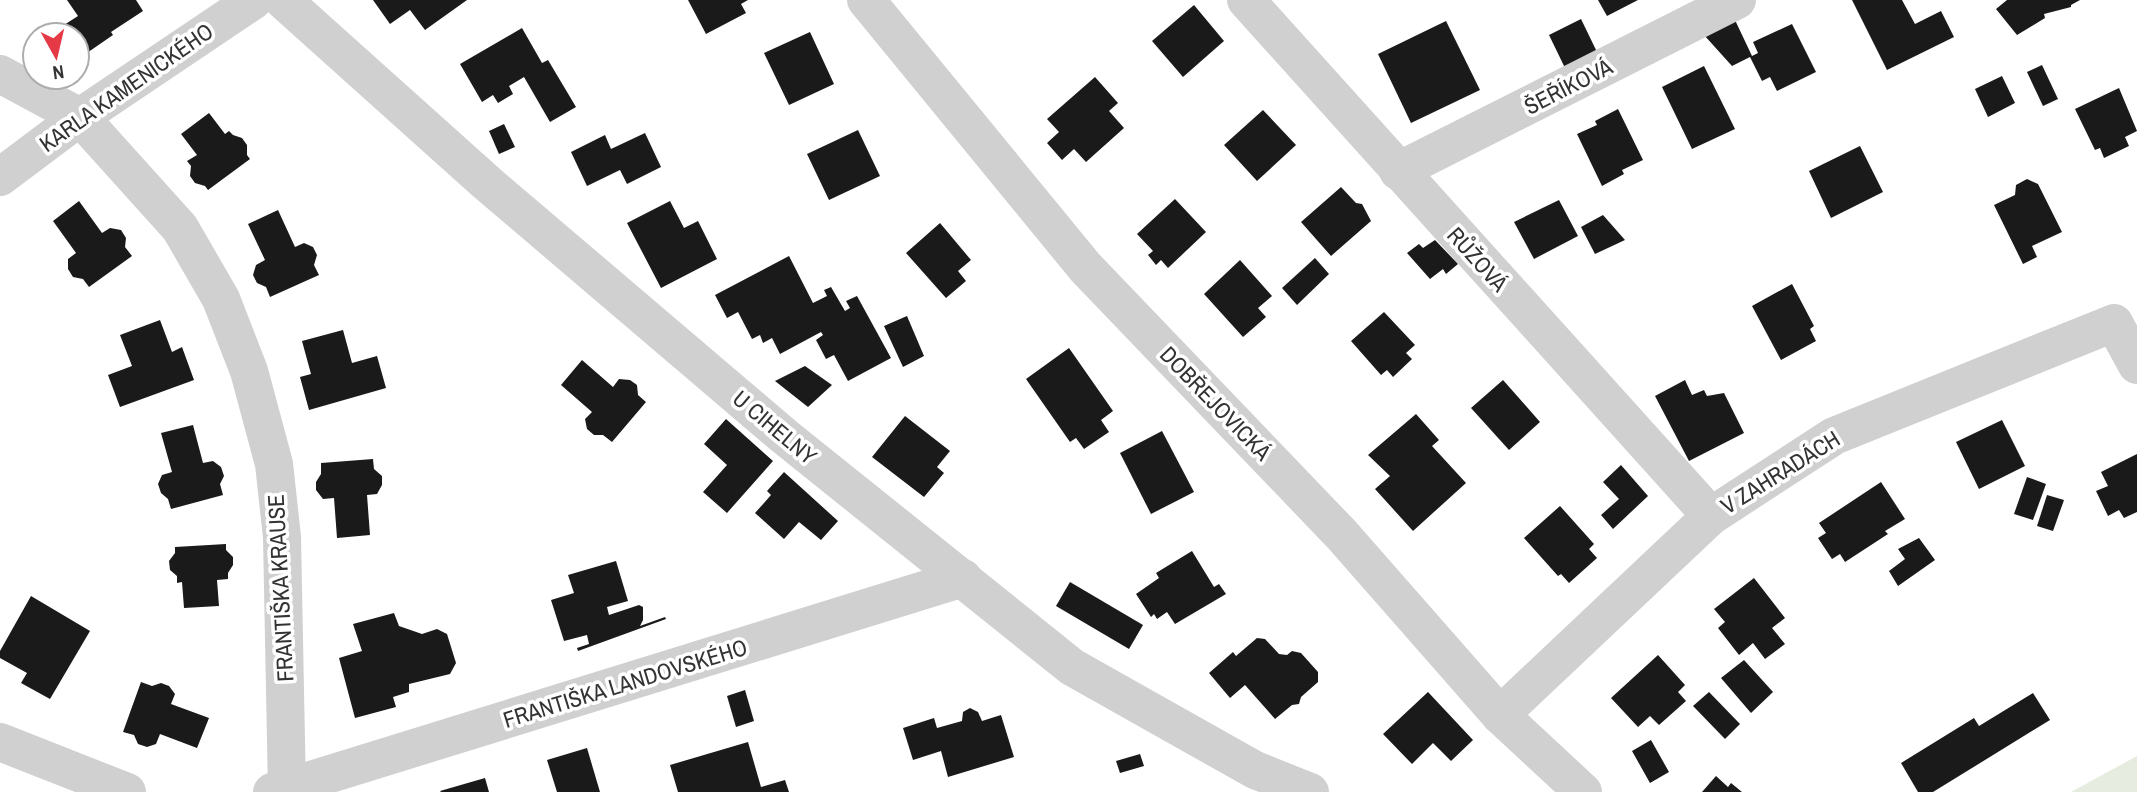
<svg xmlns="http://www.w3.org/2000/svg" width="2137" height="792" viewBox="0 0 2137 792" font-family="'Archivo Narrow',sans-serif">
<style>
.green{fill:#e6ecdf}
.building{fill:#1a1a1a}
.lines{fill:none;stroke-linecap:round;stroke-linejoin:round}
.minor{stroke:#d0d0d0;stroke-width:38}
.labels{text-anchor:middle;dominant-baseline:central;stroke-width:7;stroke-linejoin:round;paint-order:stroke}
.street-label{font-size:23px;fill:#333;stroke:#fff}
</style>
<rect width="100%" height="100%" fill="#fff"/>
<polygon class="green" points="2137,756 2137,792 2071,792"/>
<g class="building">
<polygon points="67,0 136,0 143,11 111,32 113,35 84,55 77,45 77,35 71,35 64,25 78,16"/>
<polygon points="373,0 467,0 425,30 410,10 390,24"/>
<polygon points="688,0 748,0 741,4 746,13 706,34"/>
<polygon points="1598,0 1638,0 1607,16"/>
<polygon points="1852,0 1902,0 1915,24 1941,11 1954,37 1887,70"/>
<polygon points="2007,0 2080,0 2071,5 2071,7 2044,14 2045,18 2017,35 1996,9"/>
<polygon points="1194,5 1224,41 1183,77 1152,41"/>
<polygon points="1581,19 1597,52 1565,68 1549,35"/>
<polygon points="1735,20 1752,56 1758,53 1753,42 1792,24 1816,72 1777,91 1770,77 1762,81 1750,57 1732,66 1704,35"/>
<polygon points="1446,21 1480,90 1411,123 1378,54"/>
<polygon points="522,28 542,63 548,60 576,107 550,122 524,77 509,86 513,94 498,103 493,95 482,102 460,64"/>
<polygon points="810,32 834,84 789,105 764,53"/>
<polygon points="2042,65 2058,99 2043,106 2027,72"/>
<polygon points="1704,66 1735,129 1692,149 1662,87"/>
<polygon points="2002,76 2015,103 1988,117 1975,89"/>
<polygon points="1095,77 1118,103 1109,111 1124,128 1086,162 1074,149 1062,160 1047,143 1059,132 1047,119"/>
<polygon points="2119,88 2137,131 2125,137 2129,146 2104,158 2100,148 2095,150 2075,109"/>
<polygon points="1618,109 1643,160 1622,170 1624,174 1602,186 1577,134 1597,125 1595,121"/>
<polygon points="1263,110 1296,145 1257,181 1224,145"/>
<polygon points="209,113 225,134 229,131 233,135 242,138 247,145 247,155 250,159 208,190 205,186 195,183 190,176 191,166 187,161 197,155 181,134"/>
<polygon points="504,124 515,147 499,154 489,131"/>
<polygon points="858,130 880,176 829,200 807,154"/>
<polygon points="645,133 661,167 627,184 620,170 587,186 571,152 605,135 611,149"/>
<polygon points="1860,146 1883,192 1831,218 1809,171"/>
<polygon points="2027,179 2038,184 2062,232 2032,246 2037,257 2023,264 1994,205 2015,195 2016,185"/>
<polygon points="1341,187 1356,203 1362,204 1371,221 1331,256 1301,222"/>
<polygon points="1175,199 1206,232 1168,268 1161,260 1156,265 1148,255 1153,251 1137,234"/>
<polygon points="1559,200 1578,236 1534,259 1514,222"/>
<polygon points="79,201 102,233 110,228 121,230 126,238 125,247 132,256 89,287 83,279 73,277 68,269 68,259 76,253 53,221"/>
<polygon points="670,201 684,228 698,221 717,259 661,288 627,223"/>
<polygon points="278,210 295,247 304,243 313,247 317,255 314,265 319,275 270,297 266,287 257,283 253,275 256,265 265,260 248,224"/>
<polygon points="1603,215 1625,240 1595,254 1581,227"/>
<polygon points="940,223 971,260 958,271 966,281 946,298 906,253"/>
<polygon points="1435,240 1458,264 1446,274 1443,269 1430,279 1407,253 1419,244 1423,248"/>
<polygon points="789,256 813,303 827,296 824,290 831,287 845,311 850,308 846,301 857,296 891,358 848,381 834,355 826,359 816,340 823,335 821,332 780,354 772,338 763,343 760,335 752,339 738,312 727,318 715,295"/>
<polygon points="1315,258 1329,274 1297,305 1282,288"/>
<polygon points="1240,260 1272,296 1258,308 1266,317 1243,337 1204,294"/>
<polygon points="1792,284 1814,326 1810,329 1816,341 1781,360 1752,306"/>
<polygon points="1384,312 1415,345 1406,353 1412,359 1393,377 1387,370 1381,375 1351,341"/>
<polygon points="907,316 924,356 903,367 884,326"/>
<polygon points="160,320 172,352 182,347 194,380 120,407 108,375 132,366 120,335"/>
<polygon points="343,330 352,363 377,356 386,388 309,410 300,377 311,374 302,341"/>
<polygon points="1069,348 1113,411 1101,420 1109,432 1084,449 1076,438 1070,442 1026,379"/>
<polygon points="582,360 613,387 619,379 630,380 637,385 638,395 646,402 612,442 603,435 594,435 587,429 585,419 592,412 561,385"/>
<polygon points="805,366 832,385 808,407 775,381"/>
<polygon points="1503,380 1540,422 1509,450 1471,408"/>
<polygon points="1685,380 1692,395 1704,390 1707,396 1724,393 1744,433 1689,461 1655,396"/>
<polygon points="1416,414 1439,440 1432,446 1466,483 1413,531 1375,489 1390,476 1368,455"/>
<polygon points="905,416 950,451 937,467 944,473 924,497 872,457"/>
<polygon points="726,419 773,461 727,513 703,492 727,465 704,444"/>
<polygon points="2002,420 2025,466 1979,489 1956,442"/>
<polygon points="193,425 203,463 213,461 221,467 224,476 220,484 223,495 171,509 168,499 161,493 158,484 162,475 172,472 161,433"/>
<polygon points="1162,431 1194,492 1151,514 1120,453"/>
<polygon points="2137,454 2137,512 2124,518 2119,510 2108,516 2096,491 2108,486 2101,472"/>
<polygon points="373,459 374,469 382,476 382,485 377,494 367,495 370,535 337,538 334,498 323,499 316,490 316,482 321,474 321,463"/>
<polygon points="1621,465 1648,496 1613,529 1601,515 1619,499 1603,482"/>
<polygon points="784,472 838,521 821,540 799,522 784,539 755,513 771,495 767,491"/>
<polygon points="2027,477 2046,484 2033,520 2014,514"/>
<polygon points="1881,482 1905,519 1885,531 1888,534 1845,562 1840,554 1832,559 1818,538 1826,533 1819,523"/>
<polygon points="2047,495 2064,500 2053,531 2037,526"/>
<polygon points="1560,506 1594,544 1589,549 1597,558 1569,583 1561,574 1558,576 1524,538"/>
<polygon points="1919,538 1935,560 1898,586 1889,571 1905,559 1898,549"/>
<polygon points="226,544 226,550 233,557 233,565 228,573 228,579 217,580 219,606 184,608 182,582 177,583 177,576 170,570 169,561 175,553 175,547"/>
<polygon points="1192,551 1214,587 1219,584 1226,594 1175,624 1167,612 1157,619 1154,614 1151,617 1136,594 1159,578 1156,573"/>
<polygon points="616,561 628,601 607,607 609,615 639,605 643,607 643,620 640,626 665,617 666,619 578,651 577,648 589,644 587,635 564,641 551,600 574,593 568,575"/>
<polygon points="1754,578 1785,618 1772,628 1785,644 1765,659 1753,643 1739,655 1718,628 1725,622 1714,609"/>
<polygon points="1070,582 1143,625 1129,649 1056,606"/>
<polygon points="31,596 90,631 50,699 21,683 27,673 0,658 0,651"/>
<polygon points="394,613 399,626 422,634 437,629 447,634 456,663 450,674 409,684 409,692 393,697 396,707 355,718 339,658 362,651 353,624"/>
<polygon points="1257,638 1265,639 1279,654 1287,655 1292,651 1301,653 1318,672 1318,682 1301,697 1299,704 1292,705 1275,719 1245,685 1230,698 1209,673 1233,652 1236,656"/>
<polygon points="1658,655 1685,685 1678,692 1686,701 1659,725 1650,716 1638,727 1611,698"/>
<polygon points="1744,660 1773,692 1751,713 1721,678"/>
<polygon points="141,682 152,686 161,683 169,686 175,694 171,704 209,718 197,748 160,734 156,744 147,747 138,744 134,735 123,732"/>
<polygon points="745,690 754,721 736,727 727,696"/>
<polygon points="1428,692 1473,740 1451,761 1433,743 1412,764 1383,734"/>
<polygon points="1709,692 1740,724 1725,739 1693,706"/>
<polygon points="2033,693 2050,720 1933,792 1918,792 1901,763 1974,718 1979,726"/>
<polygon points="970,708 978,712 982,721 1001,715 1014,757 948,777 941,751 913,760 903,728 934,718 937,728 962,721 963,712"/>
<polygon points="1651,740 1669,772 1650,783 1632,751"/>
<polygon points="748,742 761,787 785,780 789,792 678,792 670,765"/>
<polygon points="587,748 600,792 557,792 547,760"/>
<polygon points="1140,754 1144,766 1120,773 1116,761"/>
<polygon points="1716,776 1728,787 1731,783 1742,792 1702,792"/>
<polygon points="485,778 489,792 441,792 440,791"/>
</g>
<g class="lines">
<g class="minor">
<polyline points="283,0 487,183 784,436 1072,667 1255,770 1310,792"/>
<polyline points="866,0 1085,267 1342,535 1500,715 1583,792"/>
<polyline points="1246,0 1711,516"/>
<polyline points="0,74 80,117 180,228 221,299 249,371 274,464 282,537 287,792"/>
<polyline points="1398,171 1737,0"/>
<polyline points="0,177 80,117 254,0"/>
<polyline points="1500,715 1711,516 1834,436 2114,323 2137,365"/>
<polyline points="0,742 127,792"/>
<polyline points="272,792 963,578"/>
</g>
</g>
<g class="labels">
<g class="street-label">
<text transform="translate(1568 86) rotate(-27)">ŠEŘÍKOVÁ</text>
<text transform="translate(126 87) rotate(-35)">KARLA KAMENICKÉHO</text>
<text transform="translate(1478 259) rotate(48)">RŮŽOVÁ</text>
<text transform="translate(1216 403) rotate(46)">DOBŘEJOVICKÁ</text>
<text transform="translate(775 427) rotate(40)">U CIHELNY</text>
<text transform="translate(1780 472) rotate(-32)">V ZAHRADÁCH</text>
<text transform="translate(280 588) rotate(-93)">FRANTIŠKA KRAUSE</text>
<text transform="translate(625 683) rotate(-17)">FRANTIŠKA LANDOVSKÉHO</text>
</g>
</g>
<g transform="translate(56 56) rotate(172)"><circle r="33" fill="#ffffff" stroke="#adadad" stroke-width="2"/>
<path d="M0-5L12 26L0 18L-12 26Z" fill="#e63946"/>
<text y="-10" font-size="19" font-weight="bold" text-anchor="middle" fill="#333333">N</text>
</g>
</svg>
